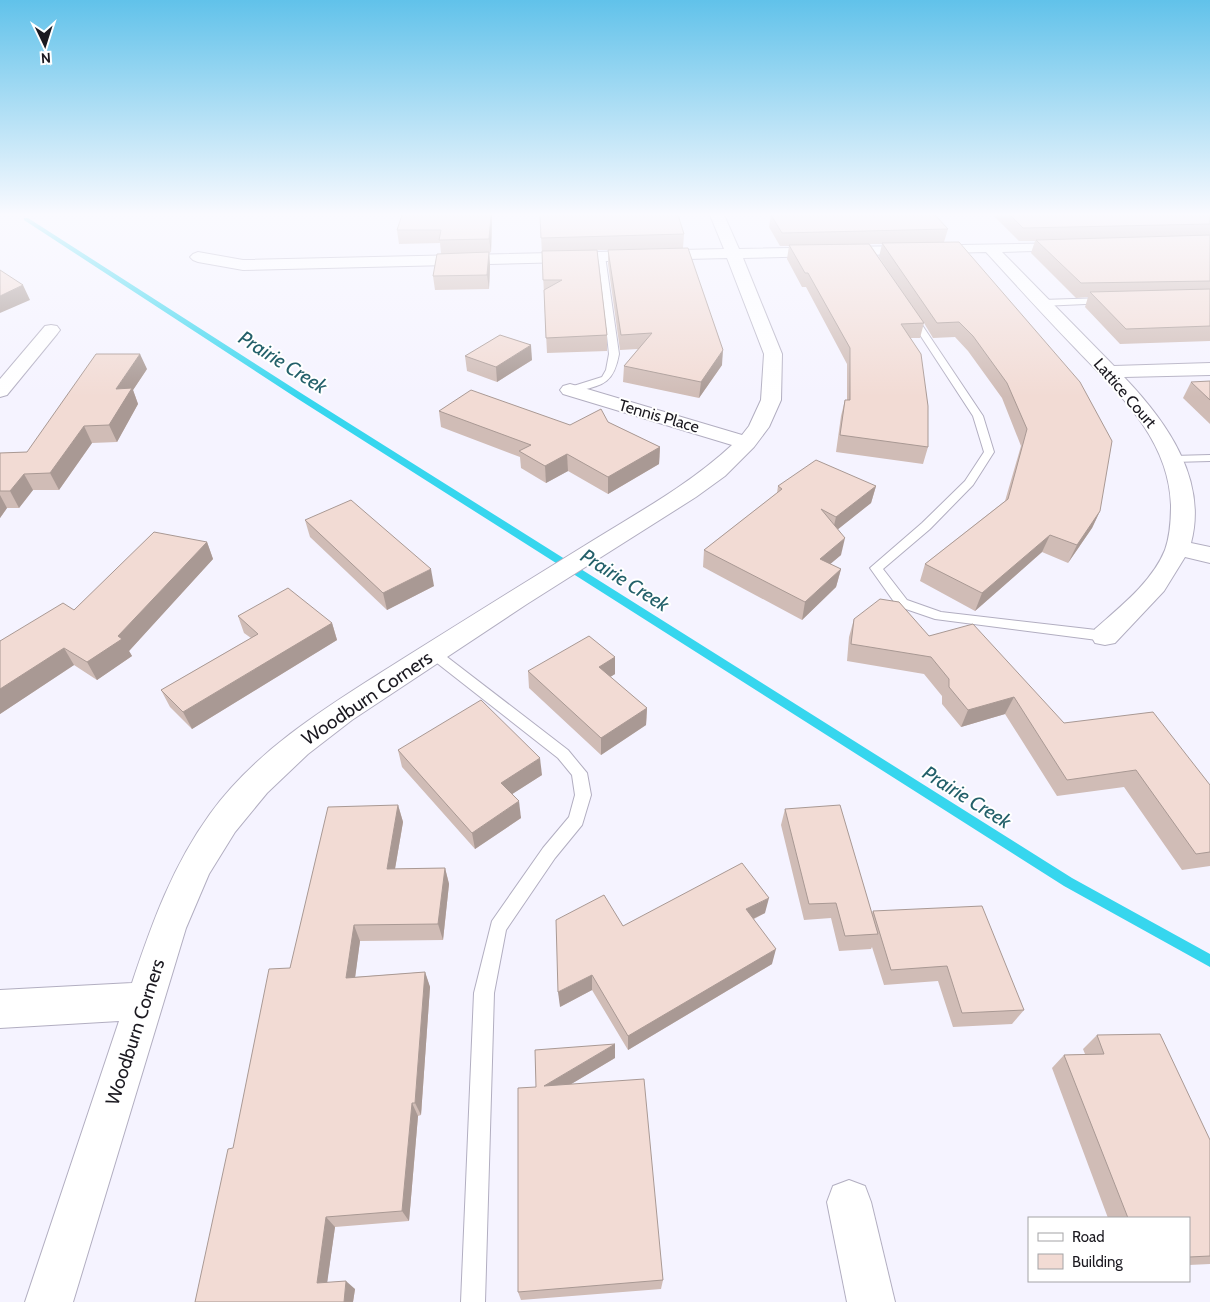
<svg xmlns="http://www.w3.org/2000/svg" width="1210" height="1302" viewBox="0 0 1210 1302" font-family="Cabin,sans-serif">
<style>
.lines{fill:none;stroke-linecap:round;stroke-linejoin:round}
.stream{fill:#36d6ee;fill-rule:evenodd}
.service-casing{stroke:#b2aec1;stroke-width:2}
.minor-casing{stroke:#b2aec1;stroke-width:2}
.service{fill:#fff;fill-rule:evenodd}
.minor{fill:#fff;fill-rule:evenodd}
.wall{fill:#d0bcb6;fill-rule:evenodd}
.shaded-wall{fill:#a99994}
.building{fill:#f2dbd4;stroke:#a99994}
.labels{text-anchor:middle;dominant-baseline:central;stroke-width:4;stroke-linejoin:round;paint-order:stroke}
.far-street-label{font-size:16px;fill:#1b1920;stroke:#fff}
.street-label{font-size:19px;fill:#1b1920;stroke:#fff}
.water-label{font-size:20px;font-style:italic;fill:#23606a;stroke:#fff}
</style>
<rect width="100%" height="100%" fill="#f5f3ff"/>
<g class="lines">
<polygon class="stream" points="24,218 28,218 304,395 1072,878 1210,954 1210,967 1064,886 298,399 24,220"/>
<defs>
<g id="service">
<path d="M598 254 605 256 619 354C613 387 600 385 570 393L565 390 567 388 602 377 606 370 609 354Z"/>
<polygon points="1104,298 1108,301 1107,303 1042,306 1038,303 1042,300"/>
<polygon points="911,312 914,313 983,416 994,452 973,485 930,529 883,569 907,600 941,612 1105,631 1110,633 1112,636 1110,639 1105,641 935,619 897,606 870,568 922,523 965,481 984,452 973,416 907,315"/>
<polygon points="1210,455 1210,461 1173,462 1168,459 1173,456"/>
<polygon points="433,648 438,650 568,750 587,773 591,795 582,825 555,858 506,930 494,993 485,1302 461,1302 474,993 492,921 543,848 569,817 575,795 572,775 558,758 428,656 426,653 428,650"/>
</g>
<g id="minor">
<path d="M710 215H724L739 249 1076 243 1078 246 1076 249 1071 250 1002 252 1114 366 1210 363V375L1124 377C1166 421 1208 479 1191 543L1210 547V563L1185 557 1164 591 1115 643 1105 645 1095 643 1091 636 1095 629C1121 606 1152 582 1165 550 1170 536 1171 520 1171 505 1169 439 1119 394 1077 350 1046 318 1016 285 986 252L743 258 782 354 781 400 769 427 754 447 725 476 696 497 527 604 352 720 308 754 267 793 235 832 209 874 186 928 73 1302H25L119 1021 0 1028V990L132 983C152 923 173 865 210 814 259 746 335 702 404 658 464 620 524 583 584 546 635 514 688 486 732 445L563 394 560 390 563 386 570 384 577 386 742 435 749 426 761 400 764 354 727 258 243 270 198 262 193 260 190 257 193 254 198 252 243 260 724 249Z"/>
<polygon points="51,325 57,326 60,330 57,334 7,395 0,397 0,379 45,326"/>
<polygon points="849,1180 865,1186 871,1202 895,1302 847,1302 827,1202 833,1186"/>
</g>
</defs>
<use href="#service" class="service-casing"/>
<use href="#minor" class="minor-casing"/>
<use href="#service" class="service"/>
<use href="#minor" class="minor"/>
</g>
<g class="wall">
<polygon points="402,215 492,215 492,220 491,252 489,253 490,266 489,289 435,290 433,276 441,253 440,243 399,244 397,230"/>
<polygon points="540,215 684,234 683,248 722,365 699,398 623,382 624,366 638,349 620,350 608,264 608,250 597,250 607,335 607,351 547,353"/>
<path d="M771 215H935L948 229 944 242 1100 511 1092 528 1068 563 1042 552 975 611 920 581 925 564 1005 501 1021 446 1002 398 968 351 955 337 933 338 924 323 920 338H911L928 447 923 464 836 452 841 416 845 400H847V364L806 287H802L787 259 789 246H780L769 227ZM870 244H882L879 257 913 308Z"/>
<polygon points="993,215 1210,215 1210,341 1120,344 1085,307 1088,297 1076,298 1031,253 1035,241 1019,241"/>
<polygon points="465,356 532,360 497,382 467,371"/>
<polygon points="147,369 133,390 138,404 117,442 92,443 59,490 33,490 19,508 7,508 0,518 0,453 27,452"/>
<polygon points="1210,381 1210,424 1183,398 1191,382"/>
<polygon points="439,411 570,425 608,422 660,447 659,464 608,494 568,471 546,483 521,468 520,457 441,427"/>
<polygon points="778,486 876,486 871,503 838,529 841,555 830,564 841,569 836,587 802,620 703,567 704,550 777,493"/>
<polygon points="305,520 434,586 387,610 310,537"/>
<polygon points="207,542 213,559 129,651 132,656 97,680 74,665 0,714 0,641 74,610"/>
<polygon points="238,616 332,623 337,640 192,729 170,707 161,690 251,638 244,633"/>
<polygon points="854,619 929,636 1064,723 1210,785 1210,866 1182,870 1124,787 1057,796 1005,714 961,727 942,704 942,696 924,674 847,661 849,637"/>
<polygon points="615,657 615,674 610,677 647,708 646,725 601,755 529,688 528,671"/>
<polygon points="398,750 542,775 512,794 521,818 475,849 402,767"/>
<polygon points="398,805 403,822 395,869 445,868 449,884 443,940 360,941 355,977 425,972 430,987 421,1115 418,1116 409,1221 335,1227 327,1282 355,1289 353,1302 195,1302 290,968"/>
<polygon points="785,809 872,913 873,911 1024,1010 1012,1024 953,1027 938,981 884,985 872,947 871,949 839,951 831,918 804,920 781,825"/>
<polygon points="765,913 754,919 772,964 628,1050 592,990 560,1007 623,926"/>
<polygon points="1097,1035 1210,1140 1210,1264 1189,1265 1189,1218 1108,1218 1052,1068 1064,1055 1085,1054 1083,1049"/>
<polygon points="615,1058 571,1084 663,1280 661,1289 521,1300 518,1292 536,1087"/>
</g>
<g class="shaded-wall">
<polygon points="491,215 492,215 492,220 491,252 489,239"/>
<polygon points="489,252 490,266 489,289 487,275"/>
<polygon points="23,285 30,300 0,313 0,296"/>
<polygon points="531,345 532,360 497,382 496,367"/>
<polygon points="723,350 722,365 699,398 701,382"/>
<polygon points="140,354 147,369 133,390 138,404 117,442 109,425 116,389"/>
<polygon points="84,426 92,443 59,490 50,473"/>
<polygon points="660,447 659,464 608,494 608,477"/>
<polygon points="567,454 568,471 546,483 545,466"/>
<polygon points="24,474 33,490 19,508 10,491"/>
<polygon points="876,486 871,503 832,534 836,517"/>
<polygon points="0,495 7,508 0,518"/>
<polygon points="1100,511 1092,528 1068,563 1077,545"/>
<polygon points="1050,535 1042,552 975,611 982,593"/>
<polygon points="845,538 841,555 816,576 820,559"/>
<polygon points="207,542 213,559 129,651 132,656 97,680 87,662 118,636"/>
<polygon points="431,569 434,586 387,610 383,593"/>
<polygon points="841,569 836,587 802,620 805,602"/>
<polygon points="332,623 337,640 192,729 183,712"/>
<polygon points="64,648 74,665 0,714 0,689"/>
<polygon points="615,657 615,674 599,684 599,667"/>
<polygon points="1014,697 1005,714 961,727 968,710"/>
<polygon points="647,708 646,725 601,755 601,738"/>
<polygon points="540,758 542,775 503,800 501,783"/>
<polygon points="519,801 521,818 475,849 472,833"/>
<polygon points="398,805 403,822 392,886 387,869"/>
<polygon points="445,868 449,884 443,940 438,924"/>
<polygon points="769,898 765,913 742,924 746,909"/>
<polygon points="354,925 360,941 353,993 346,978"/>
<polygon points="776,949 772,964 628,1050 628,1036"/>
<polygon points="425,972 430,987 421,1115 415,1103"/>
<polygon points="592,975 592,990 560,1007 558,992"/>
<polygon points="615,1044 615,1058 546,1099 544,1086"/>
<polygon points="412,1103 418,1116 409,1221 402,1211"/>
<polygon points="326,1217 335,1227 326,1291 317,1283"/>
<polygon points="346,1281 355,1289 353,1302 344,1302"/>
</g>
<g class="building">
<polygon points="402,215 491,215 489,239 439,240 441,230 397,230"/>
<polygon points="540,215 678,215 684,234 541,238"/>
<polygon points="771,215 935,215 948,229 782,233"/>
<polygon points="1010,215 1210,215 1210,224 1023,228"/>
<polygon points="1210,235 1210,281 1081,283 1036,240"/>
<polygon points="959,242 1080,382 1112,441 1100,511 1077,545 1050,535 982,593 925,564 1008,499 1027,429 1007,383 973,336 959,322 937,323 882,243"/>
<polygon points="869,244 924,323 901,324 921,354 928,406 928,447 840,435 845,400 850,400 850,348 808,273 805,273 789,245"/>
<polygon points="688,248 723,350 701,382 624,366 652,333 621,335 608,250"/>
<polygon points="597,250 607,335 546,338 544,290 562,280 543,280 542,251"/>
<polygon points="489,252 487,275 433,276 437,254"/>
<polygon points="0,270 23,285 0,296"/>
<polygon points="1210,289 1210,326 1126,329 1090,292"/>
<polygon points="500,335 531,345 496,367 465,356"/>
<polygon points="96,354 140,354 116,389 132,388 109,425 84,426 50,473 24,474 10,491 0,491 0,453 27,452"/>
<polygon points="1210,381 1210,400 1191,382"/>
<polygon points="471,390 570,425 601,409 608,422 660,447 608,477 567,454 545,466 519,451 531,445 439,411"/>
<polygon points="816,460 876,486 836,517 821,509 845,538 820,559 841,569 805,602 704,550 782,489 778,486"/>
<polygon points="351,500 431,569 383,593 305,520"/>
<polygon points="154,532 207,542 118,636 122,639 87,662 64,648 0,689 0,641 63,603 74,610"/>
<polygon points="288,588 332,623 183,712 161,690 258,634 238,616"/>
<polygon points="880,599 899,602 929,636 973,624 1064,723 1153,712 1210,785 1210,852 1196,854 1136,770 1067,780 1014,697 968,710 949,687 949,679 931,657 851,644 854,619"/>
<polygon points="589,636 615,657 599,667 647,708 601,738 528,671"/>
<polygon points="481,700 540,758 501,783 519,801 472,833 398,750"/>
<polygon points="398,805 387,869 445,868 438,924 354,925 346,978 425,972 415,1103 412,1103 402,1211 326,1217 317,1283 346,1281 344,1302 195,1302 228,1149 233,1148 269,969 290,968 328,807"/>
<polygon points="840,805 878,934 845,936 836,903 809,904 785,809"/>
<polygon points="742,863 769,898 746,909 776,949 628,1036 592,975 558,992 556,920 604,895 623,926"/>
<polygon points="982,906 1024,1010 962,1013 947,966 891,970 873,911"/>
<polygon points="1160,1034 1210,1140 1210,1256 1189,1257 1189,1218 1128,1218 1064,1055 1104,1054 1097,1035"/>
<polygon points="615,1044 544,1086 644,1079 663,1280 518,1292 518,1088 536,1087 535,1050"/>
</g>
<linearGradient id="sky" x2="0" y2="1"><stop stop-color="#61c2ea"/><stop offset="0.54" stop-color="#fafaff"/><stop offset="1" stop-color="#fafaff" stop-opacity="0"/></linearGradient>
<rect width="1210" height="397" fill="url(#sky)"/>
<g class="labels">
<g class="far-street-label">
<text transform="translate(1125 393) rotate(49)">Lattice Court</text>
<text transform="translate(659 416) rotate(16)">Tennis Place</text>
</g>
<g class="street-label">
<text transform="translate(367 698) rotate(-34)">Woodburn Corners</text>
<text transform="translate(135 1032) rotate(-72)">Woodburn Corners</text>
</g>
<g class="water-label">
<text transform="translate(283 362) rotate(32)">Prairie Creek</text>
<text transform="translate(625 580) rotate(32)">Prairie Creek</text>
<text transform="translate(967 797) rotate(32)">Prairie Creek</text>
</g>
</g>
<rect x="1028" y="1217" width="162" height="65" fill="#ffffff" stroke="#a4a3a6"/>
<rect x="1038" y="1233" width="25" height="8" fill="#ffffff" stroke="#a4a3a6"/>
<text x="1072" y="1242" font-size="15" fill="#1b1920">Road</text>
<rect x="1038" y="1254" width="25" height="15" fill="#f2dbd4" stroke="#a4a3a6"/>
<text x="1072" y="1267" font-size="15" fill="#1b1920">Building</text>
<g transform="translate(45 45) rotate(176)" stroke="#ffffff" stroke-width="4" paint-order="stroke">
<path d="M0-4L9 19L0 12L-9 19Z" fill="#1b1920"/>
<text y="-8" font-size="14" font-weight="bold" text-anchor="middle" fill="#1b1920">N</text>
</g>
</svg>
